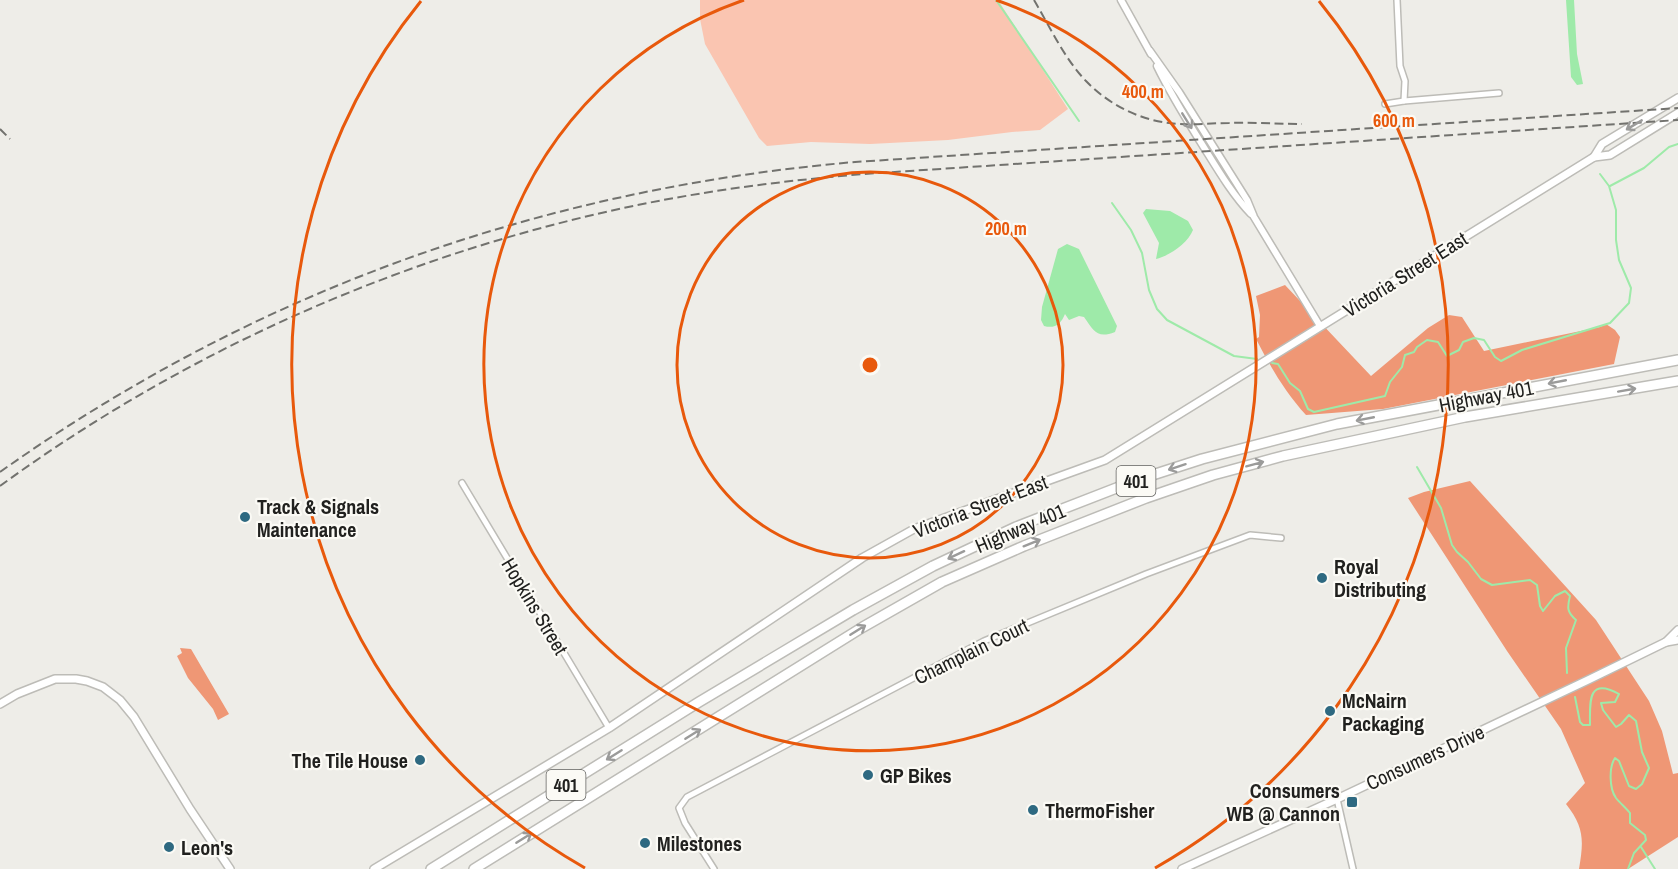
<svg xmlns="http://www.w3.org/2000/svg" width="1678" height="869" viewBox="0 0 1678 869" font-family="'Archivo Narrow',sans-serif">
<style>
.green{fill:#fac5b1}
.forest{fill:#ef9775}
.water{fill:#9eeaa9}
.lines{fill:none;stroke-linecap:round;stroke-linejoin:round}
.stream{stroke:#9eeaa9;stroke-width:2}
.minor-casing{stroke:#bdbcb7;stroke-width:8}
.tertiary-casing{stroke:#bdbcb7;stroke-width:9}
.secondary-casing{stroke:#bdbcb7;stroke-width:10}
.motorway-casing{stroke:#bdbcb7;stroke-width:12}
.minor{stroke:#fff;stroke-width:5}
.tertiary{stroke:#fff;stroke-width:6}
.secondary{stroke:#fff;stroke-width:7}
.motorway{stroke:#fff;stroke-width:9}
.rail{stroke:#72726e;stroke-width:2;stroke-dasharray:9 4.5;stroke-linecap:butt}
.oneway{stroke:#9b9b9a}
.ring{fill:none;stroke:#e8590c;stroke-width:3}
.poi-dot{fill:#2e6981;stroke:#fbfaf5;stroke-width:2}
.labels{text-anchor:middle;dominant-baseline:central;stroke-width:4.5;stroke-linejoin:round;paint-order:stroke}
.shield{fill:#fbfaf5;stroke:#62625f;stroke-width:1.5}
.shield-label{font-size:18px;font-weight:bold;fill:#21211f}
.street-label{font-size:20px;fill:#21211f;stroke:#fbfaf5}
.poi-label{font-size:20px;font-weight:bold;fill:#21211f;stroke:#fbfaf5;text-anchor:start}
.centre{fill:#e8590c;stroke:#fbfaf5;stroke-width:3}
.ring-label{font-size:18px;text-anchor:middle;font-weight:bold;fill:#e8590c;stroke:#fbfaf5;stroke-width:4.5;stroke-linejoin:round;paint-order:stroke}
</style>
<rect width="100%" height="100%" fill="#eeede8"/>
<polygon class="green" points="700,0 998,0 1068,109 1040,130 1012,132 948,140 870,144 811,142 767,146 759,138 705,44 700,19"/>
<g class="forest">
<path d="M1285 285 1371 376 1428 328 1449 315 1462 317 1484 351 1600 327 1606 324 1615 330 1620 337 1614 364 1383 409 1306 415C1285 392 1270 366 1256 339L1259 337 1260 315 1256 296Z"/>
<path d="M1470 481 1596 620 1649 701 1662 731 1673 774 1678 773V837L1628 869H1579C1584 840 1584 827 1566 804L1585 783 1561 729 1507 651 1408 498 1424 492Z"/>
<polygon points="180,648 191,649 229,714 218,720 213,709 188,678 177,656 182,653"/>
</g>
<g class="water">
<polygon points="1566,0 1574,0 1577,54 1583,84 1577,85 1571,77"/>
<path d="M1146 209 1170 211 1188 221 1193 230C1188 243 1169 256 1156 259L1159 243 1143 213Z"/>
<path d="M1067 244 1079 249 1117 326 1115 332C1097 339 1094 331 1084 317L1079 316 1069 320 1065 314C1061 324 1055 329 1044 326L1041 320 1042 307 1058 249Z"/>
</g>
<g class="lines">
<g class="stream">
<polyline points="996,0 1079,121"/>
<polyline points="1610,186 1644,168 1669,147 1678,144"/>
<polyline points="1112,203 1131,230 1142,253 1149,290 1157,309 1167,320 1234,356 1257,359"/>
<polyline points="1272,363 1278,364 1290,383 1300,391 1308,409 1314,412 1385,396 1390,382 1402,367 1405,355 1414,352 1417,347 1427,340 1438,342 1447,356 1459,350 1463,342 1474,338 1484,340 1495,357 1501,361 1522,350 1610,323 1629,303 1631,288 1619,260 1616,240 1616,210 1609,186 1600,174"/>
<path d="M1417 467 1441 508 1452 545 1457 552 1468 562 1481 579 1492 585 1530 580 1537 585 1540 606 1543 611 1555 596 1565 591 1570 596C1567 608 1567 612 1576 620L1566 648 1567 673"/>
<path d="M1575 697 1580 722 1583 725H1590C1590 703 1587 676 1619 694L1615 702 1601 703 1603 710 1616 727 1621 724 1629 715 1636 721 1642 752 1649 768 1642 784 1636 789 1629 786 1619 761 1615 758C1609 767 1609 788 1616 798 1620 803 1626 808 1630 813V823L1645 835 1646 840 1634 853 1628 869"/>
<polyline points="1641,847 1655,869"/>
</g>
<defs>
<g id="minor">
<polyline points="1397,0 1400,66 1405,81 1404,101"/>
<polyline points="1385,104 1404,101 1499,93"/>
<polyline points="462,483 609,728"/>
<polyline points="1337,799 1353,869"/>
<polyline points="714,869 685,823 679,808 687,797 984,641 1146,574 1250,535 1281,538"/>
</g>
<g id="tertiary">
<polyline points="1121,0 1151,54"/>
<polyline points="1150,51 1179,92 1247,200 1254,217 1320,326"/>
<path d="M1157 66C1172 97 1190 125 1208 154 1221 175 1234 196 1251 214"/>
</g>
<g id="secondary">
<polyline points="1594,157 1602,144 1678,98"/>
<polyline points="1666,642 1678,640"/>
<polyline points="0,704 17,694 55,679 76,679 87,681 103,687 120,700 134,717 190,809 230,869"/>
<polyline points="374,869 609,728 862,558 914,529 1105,460 1594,157 1610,155 1678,113"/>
<polyline points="1182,869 1337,799 1588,680 1666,642 1678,630"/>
</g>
<g id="motorway">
<polyline points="431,869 699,702 853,610 933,566 1016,527 1137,480 1202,459 1337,424 1678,360"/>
<polyline points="474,869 863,627 942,582 1024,546 1146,498 1213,475 1283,456 1465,417 1678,381"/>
</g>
</defs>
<use href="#minor" class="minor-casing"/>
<use href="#tertiary" class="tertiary-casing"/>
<use href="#secondary" class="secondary-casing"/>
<use href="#motorway" class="motorway-casing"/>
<use href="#minor" class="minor"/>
<use href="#tertiary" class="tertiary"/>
<use href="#secondary" class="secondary"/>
<use href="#motorway" class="motorway"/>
<g class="rail">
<path d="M1034 0C1050 27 1064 58 1086 81 1110 106 1143 122 1179 124 1195 125 1212 123 1229 123 1253 122 1277 124 1302 124"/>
<polyline points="0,129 10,139"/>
<path d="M0 472C257 290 542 189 855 162L1678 108"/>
<path d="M0 486C181 354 391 260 610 211 694 192 779 181 864 174L1678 120"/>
</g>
</g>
<defs><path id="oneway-shaft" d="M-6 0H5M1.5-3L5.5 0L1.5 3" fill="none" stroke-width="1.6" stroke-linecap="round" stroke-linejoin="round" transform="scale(1.5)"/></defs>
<g class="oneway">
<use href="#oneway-shaft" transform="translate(1187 121) rotate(58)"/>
<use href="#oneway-shaft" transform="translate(1634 125) rotate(149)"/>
<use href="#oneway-shaft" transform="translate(1557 382) rotate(169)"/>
<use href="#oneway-shaft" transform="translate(1627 390) rotate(-10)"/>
<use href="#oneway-shaft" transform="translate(1365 419) rotate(169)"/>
<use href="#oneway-shaft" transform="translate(1255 464) rotate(-15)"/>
<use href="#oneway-shaft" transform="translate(1177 467) rotate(162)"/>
<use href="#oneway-shaft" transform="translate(1032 543) rotate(-22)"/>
<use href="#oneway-shaft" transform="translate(956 555) rotate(155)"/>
<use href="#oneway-shaft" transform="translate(858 630) rotate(-32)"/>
<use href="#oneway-shaft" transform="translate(693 734) rotate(-32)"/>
<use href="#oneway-shaft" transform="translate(614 755) rotate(148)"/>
<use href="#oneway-shaft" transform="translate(524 838) rotate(-32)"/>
</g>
<g class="ring">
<circle cx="870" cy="365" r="193"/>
<path d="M996 0A386 386 0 1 1 744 0"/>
<path d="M585 868A578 578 0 0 1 421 1M1319 1A578 578 0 0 1 1155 868"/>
</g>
<g class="poi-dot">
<circle cx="245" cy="517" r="6"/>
<circle cx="1322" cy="578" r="6"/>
<circle cx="1330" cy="711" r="6"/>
<circle cx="420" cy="760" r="6"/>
<circle cx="868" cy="775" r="6"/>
<rect x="1346" y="796" width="12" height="12" rx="3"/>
<circle cx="1033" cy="810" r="6"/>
<circle cx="645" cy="843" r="6"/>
<circle cx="169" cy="847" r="6"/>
</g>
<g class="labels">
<g class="shield">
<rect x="1116.5" y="466" width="39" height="30" rx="4.5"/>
<rect x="546.5" y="770" width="39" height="30" rx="4.5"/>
</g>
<g class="shield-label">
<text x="1136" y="481">401</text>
<text x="566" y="785">401</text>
</g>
<g class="street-label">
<text transform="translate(1405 274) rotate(-32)">Victoria Street East</text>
<text transform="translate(1486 396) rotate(-11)">Highway 401</text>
<text transform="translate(980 506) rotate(-21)">Victoria Street East</text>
<text transform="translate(1020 528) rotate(-23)">Highway 401</text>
<text transform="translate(535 606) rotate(59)">Hopkins Street</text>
<text transform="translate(971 651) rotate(-26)">Champlain Court</text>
<text transform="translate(1425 757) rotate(-25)">Consumers Drive</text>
</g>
<g class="poi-label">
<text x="257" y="506">Track &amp; Signals<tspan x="257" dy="23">Maintenance</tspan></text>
<text x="1334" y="566">Royal<tspan x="1334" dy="23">Distributing</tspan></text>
<text x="1342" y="700">McNairn<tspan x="1342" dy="23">Packaging</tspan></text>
<text x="408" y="760" text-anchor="end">The Tile House</text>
<text x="880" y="775">GP Bikes</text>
<text x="1340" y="790" text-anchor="end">Consumers<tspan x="1340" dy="23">WB @ Cannon</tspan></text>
<text x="1045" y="810">ThermoFisher</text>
<text x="657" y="843">Milestones</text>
<text x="181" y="847">Leon's</text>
</g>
</g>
<circle cx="870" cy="365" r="9" class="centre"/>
<g class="ring-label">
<text x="1143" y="98">400 m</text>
<text x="1394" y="127">600 m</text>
<text x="1006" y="235">200 m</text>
</g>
</svg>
